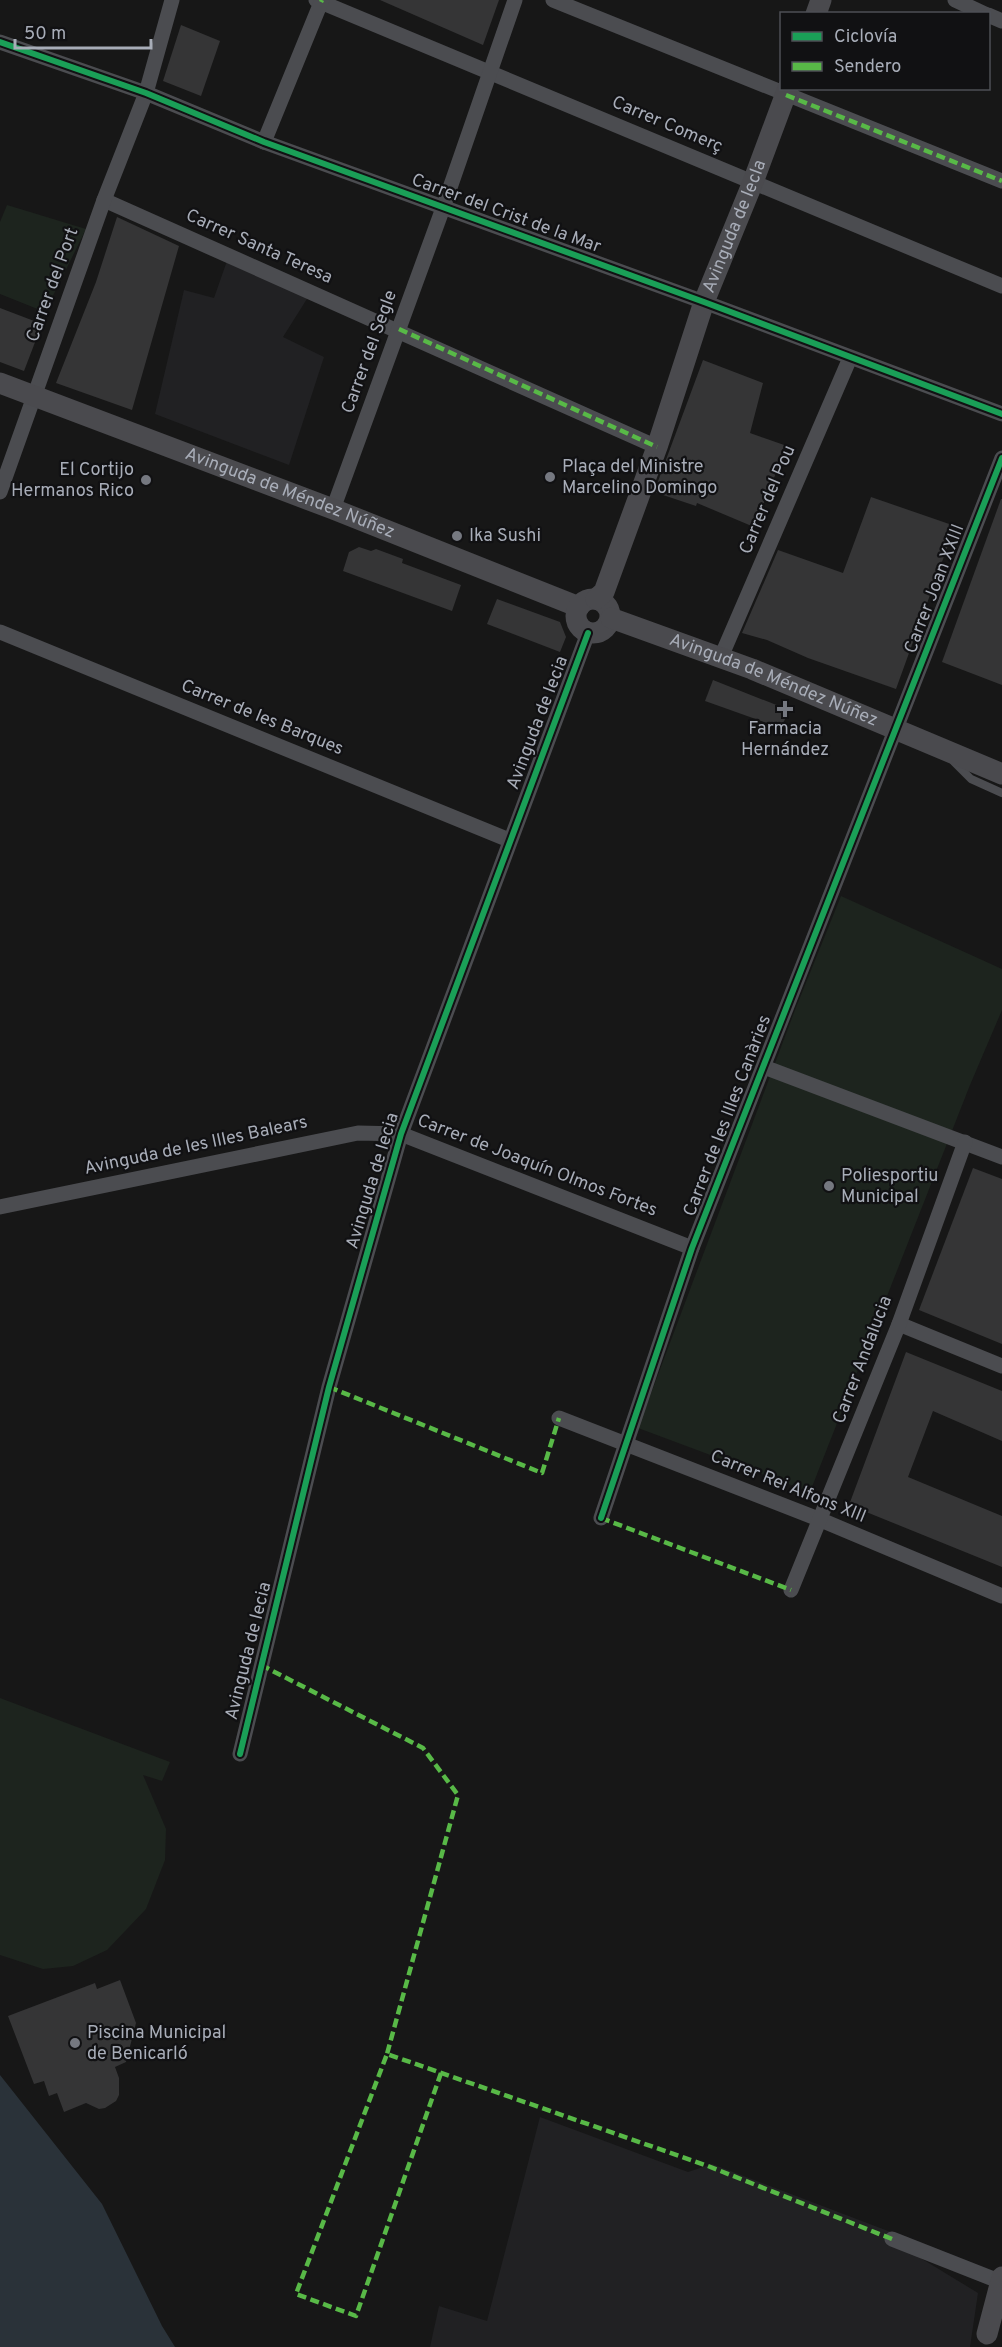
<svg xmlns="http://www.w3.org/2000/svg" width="1002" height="2347" viewBox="0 0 1002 2347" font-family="Overpass,sans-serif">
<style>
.built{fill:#212123}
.green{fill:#1d241e}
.water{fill:#2a3239}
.building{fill:#353536}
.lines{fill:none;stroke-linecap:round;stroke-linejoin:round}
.lane{stroke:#4b4c50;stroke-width:8}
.street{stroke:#4b4c50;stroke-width:15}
.secondary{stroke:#4a4a4e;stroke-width:21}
.quiet{stroke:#58b947;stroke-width:4.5;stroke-dasharray:9 4.5;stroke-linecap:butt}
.cycleway-casing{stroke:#111113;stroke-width:10}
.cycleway{stroke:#1a9f57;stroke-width:6}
.poi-dot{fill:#757880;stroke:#111113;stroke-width:2}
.labels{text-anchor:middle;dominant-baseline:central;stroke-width:4.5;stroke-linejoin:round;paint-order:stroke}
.street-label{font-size:18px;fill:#a8adb8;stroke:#111113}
.poi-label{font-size:18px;fill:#a8adb8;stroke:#111113;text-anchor:start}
</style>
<rect width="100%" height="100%" fill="#171717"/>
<g class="built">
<polygon points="228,258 310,294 283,337 324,357 289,465 155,414 184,290 214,298"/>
<polygon points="540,2117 688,2172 712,2164 896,2234 909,2251 978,2293 970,2347 430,2347 439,2306 487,2321"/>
</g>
<g class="green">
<polygon points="7,205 86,229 45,312 0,294 0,222"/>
<polygon points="841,896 1002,969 1002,1010 970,1085 810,1492 638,1428 795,1010"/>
<polygon points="0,1698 170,1762 162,1781 143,1775 166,1829 165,1860 146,1909 107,1950 73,1966 43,1969 0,1955"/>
</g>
<polygon class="water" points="0,2075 102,2204 162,2326 175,2347 0,2347"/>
<g class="building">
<polygon points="380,0 499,0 483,45"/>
<polygon points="181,25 220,41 201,96 163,81"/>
<polygon points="117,217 179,246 132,410 56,383 96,282"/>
<polygon points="0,308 42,324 24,371 0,362"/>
<polygon points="703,360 763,383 750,433 787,446 754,527 697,503 696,506 654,492"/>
<polygon points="871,497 955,526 896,689 808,658 767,640 742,633 778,550 843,573"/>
<polygon points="1001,499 1002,499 1002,685 942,662"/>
<polygon points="359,547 371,551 376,549 403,559 402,563 461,585 452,611 343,571 349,552"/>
<polygon points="497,599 560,622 566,637 560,652 487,624"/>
<polygon points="713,680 789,710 781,728 705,701"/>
<polygon points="973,1168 1002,1179 1002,1344 919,1310"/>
<polygon points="906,1352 1002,1391 1002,1441 933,1411 908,1477 1002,1516 1002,1567 849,1505"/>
<polygon points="120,1980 136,2023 126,2062 115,2067 119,2078 119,2095 116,2101 105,2108 99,2109 86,2103 64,2112 57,2093 49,2096 44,2081 34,2084 8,2016 95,1983 97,1989"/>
</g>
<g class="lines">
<polyline class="lane" points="954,762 971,779 1002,793"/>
<g class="street">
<polyline points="316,0 1002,286"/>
<polyline points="553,0 1002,181"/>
<polyline points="955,0 985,14"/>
<polyline points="988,15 1002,21"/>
<polyline points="0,42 146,93 264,142 704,302 1002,414"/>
<polyline points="264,142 322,0"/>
<polyline points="104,200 657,447"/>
<polyline points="0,492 104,200 146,93 172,0"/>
<polyline points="333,509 443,208 515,0"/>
<polyline points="0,632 509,840"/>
<polyline points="721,657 850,358"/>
<polyline points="764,1067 1002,1157"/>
<polyline points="0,1207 358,1133 401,1134 692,1248"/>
<polyline points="899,1324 1002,1366"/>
<polyline points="559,1418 821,1520 1002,1596"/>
<polyline points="601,1518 692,1248 1002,458"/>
<polyline points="791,1590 899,1324 965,1142"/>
<polyline points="240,1754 329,1387 401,1134 588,633"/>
<polyline points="892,2239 1001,2282"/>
</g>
<g class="secondary">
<polyline points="816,14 821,0"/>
<path id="s1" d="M0 383 333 509 579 607"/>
<circle cx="593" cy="616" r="17"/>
<path id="s2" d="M596 599 604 592 657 447 704 302 753 182 788 88"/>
<path id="s3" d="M611 618 752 669 1002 774"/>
<polyline points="987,2334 1002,2277"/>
</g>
<g class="quiet">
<polyline points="321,2 322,0"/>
<polyline points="786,95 1002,181"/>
<polyline points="399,329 657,447"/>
<polyline points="329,1387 542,1473 559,1418"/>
<polyline points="601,1518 791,1590"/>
<polyline points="261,1665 423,1748 458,1795 387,2054"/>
<polyline points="441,2073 356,2316 296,2294 387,2054 708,2166 892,2239"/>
</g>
<defs>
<g id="cycleway">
<polyline points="0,42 146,93 264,142 704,302 1002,414"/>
<polyline points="601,1518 692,1248 1002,458"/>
<polyline points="240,1754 329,1387 401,1134 588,633"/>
</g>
</defs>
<use href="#cycleway" class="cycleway-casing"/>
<use href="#cycleway" class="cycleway"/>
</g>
<g class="poi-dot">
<circle cx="550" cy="477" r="6"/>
<circle cx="146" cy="480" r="6"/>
<circle cx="457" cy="536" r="6"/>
<path d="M782 700h6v6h6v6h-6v6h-6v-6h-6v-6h6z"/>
<circle cx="829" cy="1186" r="6"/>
<circle cx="75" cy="2043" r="6"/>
</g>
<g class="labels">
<g class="street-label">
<text transform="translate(667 125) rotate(23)">Carrer Comerç</text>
<text transform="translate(506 214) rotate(20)">Carrer del Crist de la Mar</text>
<text stroke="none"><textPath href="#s2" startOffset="399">Avinguda de lecla</textPath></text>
<text transform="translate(259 247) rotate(24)">Carrer Santa Teresa</text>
<text transform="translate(53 285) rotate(-70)">Carrer del Port</text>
<text transform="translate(370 352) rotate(-70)">Carrer del Segle</text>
<text stroke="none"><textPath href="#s1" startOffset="310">Avinguda de Méndez Núñez</textPath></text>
<text transform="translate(768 500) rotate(-67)">Carrer del Pou</text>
<text transform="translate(935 589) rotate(-69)">Carrer Joan XXIII</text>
<text stroke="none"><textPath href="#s3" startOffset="174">Avinguda de Méndez Núñez</textPath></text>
<text transform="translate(262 718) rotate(22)">Carrer de les Barques</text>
<text transform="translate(538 723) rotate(-69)">Avinguda de lecia</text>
<text transform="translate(728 1116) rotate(-69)">Carrer de les Illes Canàries</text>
<text transform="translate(196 1146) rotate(-12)">Avinguda de les Illes Balears</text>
<text transform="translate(537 1166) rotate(21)">Carrer de Joaquín Olmos Fortes</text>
<text transform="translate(373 1181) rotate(-73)">Avinguda de lecia</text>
<text transform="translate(863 1360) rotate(-69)">Carrer Andalucia</text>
<text transform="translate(788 1487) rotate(22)">Carrer Rei Alfons XIII</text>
<text transform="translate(249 1651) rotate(-76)">Avinguda de lecia</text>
</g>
<g class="poi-label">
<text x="562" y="467">Plaça del Ministre<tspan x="562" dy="21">Marcelino Domingo</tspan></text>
<text x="134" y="470" text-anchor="end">El Cortijo<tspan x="134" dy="21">Hermanos Rico</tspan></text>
<text x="469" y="536">Ika Sushi</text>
<text x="785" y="729" text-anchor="middle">Farmacia<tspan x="785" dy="21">Hernández</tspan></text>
<text x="841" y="1176">Poliesportiu<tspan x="841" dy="21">Municipal</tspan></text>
<text x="87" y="2033">Piscina Municipal<tspan x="87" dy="21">de Benicarló</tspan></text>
</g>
</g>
<rect x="780" y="12" width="210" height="78" fill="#111113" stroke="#4d4f55" stroke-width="1.5"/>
<rect x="792" y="32" width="30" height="9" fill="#1a9f57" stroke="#4d4f55" stroke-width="1.5"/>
<text x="834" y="42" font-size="18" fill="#a8adb8">Ciclovía</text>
<rect x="792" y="62" width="30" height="9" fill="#58b947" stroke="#4d4f55" stroke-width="1.5"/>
<text x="834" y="72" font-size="18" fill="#a8adb8">Sendero</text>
<path d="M15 39v9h136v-9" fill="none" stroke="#a8adb8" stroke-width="3"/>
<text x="24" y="39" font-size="18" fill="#a8adb8" stroke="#111113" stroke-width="4.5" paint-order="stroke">50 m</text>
</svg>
